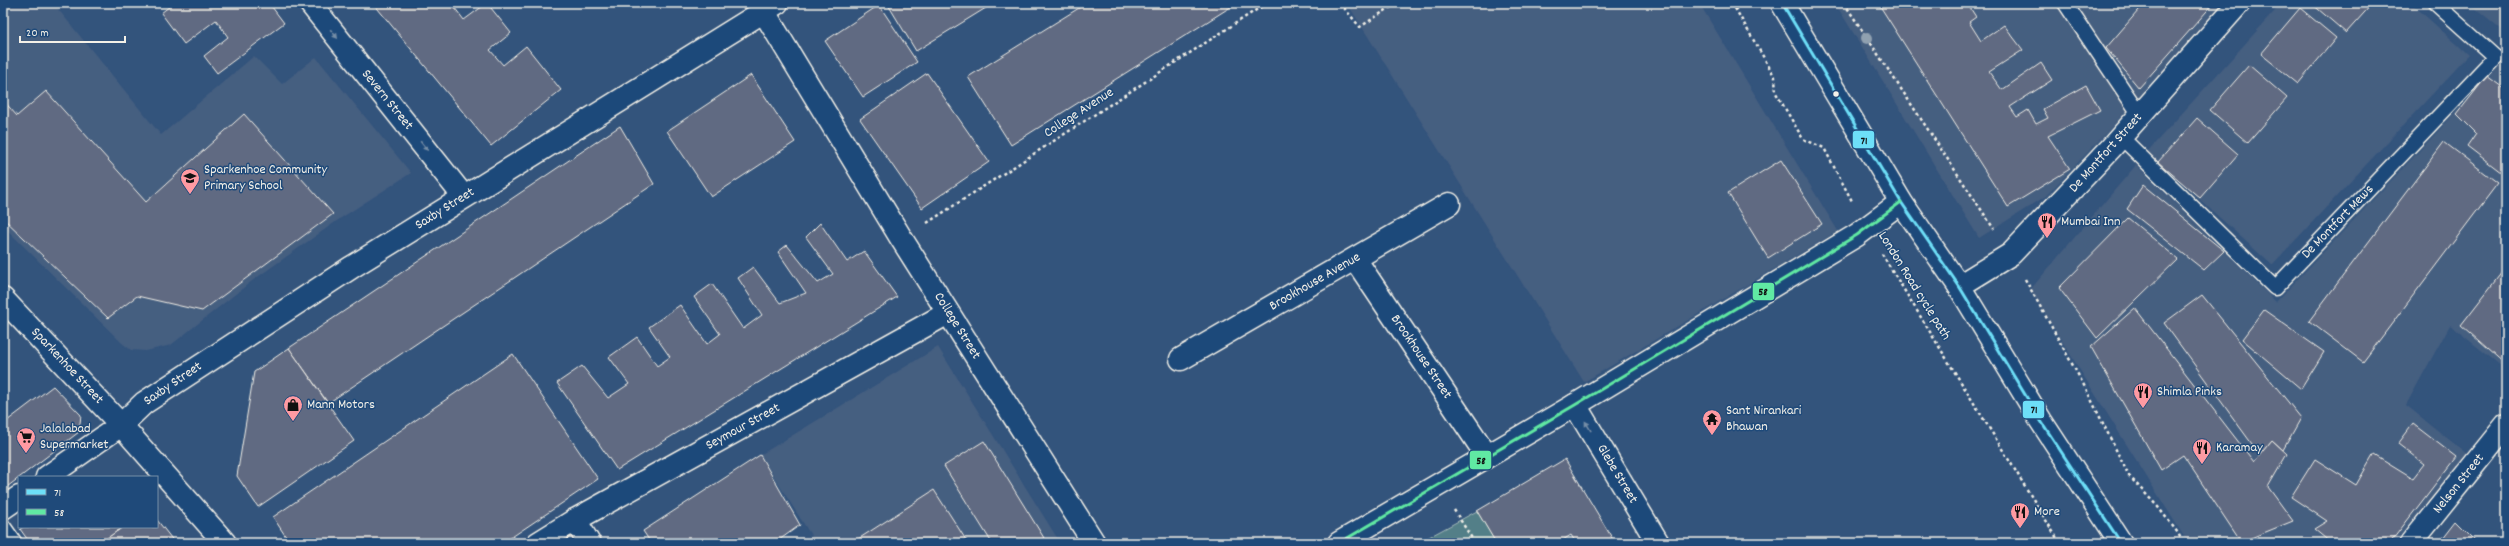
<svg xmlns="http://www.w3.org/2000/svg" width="2509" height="546" viewBox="0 0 2509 546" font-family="Dekko,sans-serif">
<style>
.built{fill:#455e80}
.green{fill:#537f88;stroke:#a4b8b8}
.building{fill:#616a82;stroke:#f4f1e8}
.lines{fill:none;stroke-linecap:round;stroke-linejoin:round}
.lane-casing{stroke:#f4f1e8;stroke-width:17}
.street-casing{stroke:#f4f1e8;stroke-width:25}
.secondary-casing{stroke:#f4f1e8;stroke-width:25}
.primary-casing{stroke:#f4f1e8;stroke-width:25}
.path{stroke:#f4f1e8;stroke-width:2.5;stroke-dasharray:3 3;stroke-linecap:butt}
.lane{stroke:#1f4a7a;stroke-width:14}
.street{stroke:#1f4a7a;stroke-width:22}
.secondary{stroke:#1f4a7a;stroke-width:22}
.primary{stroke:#1f4a7a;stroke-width:22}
.bus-1-casing{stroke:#1f4a7a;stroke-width:6}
.bus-2-casing{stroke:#1f4a7a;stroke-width:6}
.bus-1{stroke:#6ddff8;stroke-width:3}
.bus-2{stroke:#60e9a3;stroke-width:3}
.tree{fill:#90a1b0}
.oneway{fill:#748da6}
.bus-dot{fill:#f4f1e8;stroke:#1f4a7a;stroke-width:1.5}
.labels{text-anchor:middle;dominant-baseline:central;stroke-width:3;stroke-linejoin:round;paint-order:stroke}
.street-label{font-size:14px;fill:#f4f1e8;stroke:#1f4a7a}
.poi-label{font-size:14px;fill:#f4f1e8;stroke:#1f4a7a;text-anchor:start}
.line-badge{stroke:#1f4a7a;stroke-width:1.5}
.pale-badge-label{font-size:11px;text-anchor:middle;font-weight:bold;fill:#111}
</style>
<rect width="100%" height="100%" fill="#33547c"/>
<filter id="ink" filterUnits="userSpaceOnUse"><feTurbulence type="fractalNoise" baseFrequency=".025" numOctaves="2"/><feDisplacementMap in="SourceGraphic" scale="8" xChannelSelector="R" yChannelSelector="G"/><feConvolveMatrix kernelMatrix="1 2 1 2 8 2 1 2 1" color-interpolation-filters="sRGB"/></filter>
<g filter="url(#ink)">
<g class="built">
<polygon points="3,3 53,3 161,135 254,56 282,84 316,57 411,173 341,218 252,281 171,345 146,351 131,350 122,343 3,226"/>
<polygon points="1347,3 1699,3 1838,231 1584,382"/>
<polygon points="1835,3 2222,3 2111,128 2046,196 1979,238"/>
<polygon points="2282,3 2411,3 2469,55 2272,265 2147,152"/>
<polygon points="2469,3 2506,3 2506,33"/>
<polygon points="2506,42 2506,370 2450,325 2406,405 2467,454 2394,543 2188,543 2030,290 2136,165 2276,302 2495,71 2487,65"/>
<polygon points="938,347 1056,536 1061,543 816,543 760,455"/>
</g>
<polygon class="green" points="1477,511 1496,543 1418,543"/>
<g class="building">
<polygon points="174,3 269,3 284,23 217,73 204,56 228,37 216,20 184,44 161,13"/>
<polygon points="373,3 451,3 464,20 487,3 511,33 490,50 503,65 526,46 561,90 491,146"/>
<polygon points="887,3 994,3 916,51"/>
<polygon points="1087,3 1237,3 1011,145 968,77"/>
<polygon points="1878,3 1943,3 1946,7 1954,3 1967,3 1976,17 1969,22 1981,41 2004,25 2023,50 1989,72 2002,90 2041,63 2052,80 2010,107 2017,117 2028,110 2036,124 2048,118 2043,109 2086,85 2100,110 2048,136 2070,169 2008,207"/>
<polygon points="2145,3 2214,3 2139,88 2106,48"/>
<polygon points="2311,3 2373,3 2346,33"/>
<polygon points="879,5 917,62 863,97 825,41"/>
<polygon points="2300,8 2336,38 2298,84 2261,54"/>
<polygon points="2249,65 2287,98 2248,143 2210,110"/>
<polygon points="927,73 989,162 922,208 860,119"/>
<polygon points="751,75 795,142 711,197 667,131"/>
<polygon points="2487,76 2506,90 2506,176 2467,146 2476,133 2457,114"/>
<polygon points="46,91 146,202 244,114 333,214 202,311 137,296 108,318 3,218 3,100 17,116"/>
<polygon points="2197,118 2238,154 2200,198 2158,162"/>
<polygon points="620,126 654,184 328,403 289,348"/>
<polygon points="2444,142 2498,183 2363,362 2309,321"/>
<polygon points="1781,160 1822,224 1768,258 1728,193"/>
<polygon points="2143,185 2224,251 2204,270 2127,209"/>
<polygon points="2128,218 2178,259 2097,338 2059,288"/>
<polygon points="820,223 847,262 864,251 897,297 617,470 557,383 582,366 608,398 629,384 609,357 637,337 657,366 670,357 649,327 680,305 707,344 720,334 694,297 712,284 743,329 762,315 738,278 753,267 780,303 806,293 778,252 787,245 818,283 833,274 806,237"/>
<polygon points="2506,267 2506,365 2461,325"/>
<polygon points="2202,295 2301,418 2283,450 2272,440 2260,455 2164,323"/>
<polygon points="2135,308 2254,462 2272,440 2287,454 2268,487 2293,521 2241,542 2183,455 2161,470 2091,347"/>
<polygon points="2264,310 2324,352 2301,389 2242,339"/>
<polygon points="289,348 354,441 258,507 237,476 254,372"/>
<polygon points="513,354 598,479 503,543 290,543 273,517"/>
<polygon points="53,386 81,415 79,432 3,490 3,424"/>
<polygon points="2413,424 2456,457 2390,543 2331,543 2314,529 2327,521 2291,497 2315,459 2356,485 2374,454 2413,478 2424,464 2398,444"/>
<polygon points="984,441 1044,538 1035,543 992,543 944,466"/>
<polygon points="760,455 800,525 775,543 651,543 643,531"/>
<polygon points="1565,459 1615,543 1576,543 1571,535 1558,543 1496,543 1477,511"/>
<polygon points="934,490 968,543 852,543"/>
<polygon points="157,520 175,543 100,543 123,527 157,527"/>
<polygon points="2456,521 2478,543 2439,543"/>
<polygon points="24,527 123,527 100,543 30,543 20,529"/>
</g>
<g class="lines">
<defs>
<g id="lane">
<polyline points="2065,3 2140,115"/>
<polyline points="2121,137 2275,288 2495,57 2435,3"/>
<polyline points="3,526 15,543"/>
</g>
<g id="street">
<polyline points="310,3 464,197"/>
<polyline points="764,12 901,238 1094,543"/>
<polyline points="1355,259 1487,456"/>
<polyline points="1959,286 2011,254 2110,149 2239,3"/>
<polyline points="1181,359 1449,204"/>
<polyline points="1575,405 1658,543"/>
<polyline points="47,477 121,425 144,403 352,267 777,3"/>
<polyline points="3,508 19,497"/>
<polyline points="575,520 589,543"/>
<polyline points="538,543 575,520 948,313"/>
<polyline points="1339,543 1575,405 1857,235 1901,202"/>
<polyline points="2411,543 2506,425"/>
</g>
<polyline id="secondary" points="3,299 121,425 225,543"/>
<polyline id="primary" points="1782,3 1901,202 1959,286 2041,421 2121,543"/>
</defs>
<use href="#lane" class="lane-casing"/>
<use href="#street" class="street-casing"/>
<use href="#secondary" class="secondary-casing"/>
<use href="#primary" class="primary-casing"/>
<g class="path">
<polyline points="1340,3 1360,27 1397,3"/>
<polyline points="1732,3 1775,77 1776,93 1803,139 1824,148 1852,201"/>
<polyline points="1844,3 1994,229"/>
<polyline points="927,223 1267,3"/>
<polyline points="1882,254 2060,543"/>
<polyline points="2025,279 2086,389 2129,476 2158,507 2178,533 2183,543"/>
<polyline points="1454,510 1475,543"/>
</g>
<use href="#lane" class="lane"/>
<use href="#street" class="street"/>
<use href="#secondary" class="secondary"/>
<use href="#primary" class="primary"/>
<defs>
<polyline id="bus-1" points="1782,3 1901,202 1959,286 2041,421 2121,543"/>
<polyline id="bus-2" points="1339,543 1575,405 1857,235 1901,202"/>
</defs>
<use href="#bus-1" class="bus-1-casing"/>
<use href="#bus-2" class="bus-2-casing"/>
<use href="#bus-1" class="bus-1"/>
<use href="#bus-2" class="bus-2"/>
</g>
<circle class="tree" cx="1867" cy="38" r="6"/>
<defs><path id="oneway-solid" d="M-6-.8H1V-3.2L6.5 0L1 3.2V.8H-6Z"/></defs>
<g class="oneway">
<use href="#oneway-solid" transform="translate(334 34) rotate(51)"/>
<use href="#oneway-solid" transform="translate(424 146) rotate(51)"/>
<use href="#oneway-solid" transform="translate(1588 426) rotate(-121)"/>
</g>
</g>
<defs>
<symbol id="school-pin" viewBox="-11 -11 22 30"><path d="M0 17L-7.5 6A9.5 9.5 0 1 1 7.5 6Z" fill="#ff9aa2" stroke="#1f4a7a"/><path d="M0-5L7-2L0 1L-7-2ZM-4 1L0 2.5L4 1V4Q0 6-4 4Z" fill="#111"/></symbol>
<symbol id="restaurant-pin" viewBox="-11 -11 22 30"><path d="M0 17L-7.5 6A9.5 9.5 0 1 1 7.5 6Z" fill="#ff9aa2" stroke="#1f4a7a"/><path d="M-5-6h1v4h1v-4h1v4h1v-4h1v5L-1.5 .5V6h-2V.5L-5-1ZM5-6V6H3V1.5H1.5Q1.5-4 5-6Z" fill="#111"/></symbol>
<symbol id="shop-pin" viewBox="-11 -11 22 30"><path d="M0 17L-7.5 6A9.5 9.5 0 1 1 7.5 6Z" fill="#ff9aa2" stroke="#1f4a7a"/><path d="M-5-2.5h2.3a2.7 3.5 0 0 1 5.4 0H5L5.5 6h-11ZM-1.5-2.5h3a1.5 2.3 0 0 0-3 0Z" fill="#111"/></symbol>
<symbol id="temple-pin" viewBox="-11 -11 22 30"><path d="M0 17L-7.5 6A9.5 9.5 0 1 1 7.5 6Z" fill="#ff9aa2" stroke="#1f4a7a"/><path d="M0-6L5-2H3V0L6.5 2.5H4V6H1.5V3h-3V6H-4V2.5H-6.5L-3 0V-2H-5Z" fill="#111"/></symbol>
<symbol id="supermarket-pin" viewBox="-11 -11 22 30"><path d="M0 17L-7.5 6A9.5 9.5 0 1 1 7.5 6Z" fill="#ff9aa2" stroke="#1f4a7a"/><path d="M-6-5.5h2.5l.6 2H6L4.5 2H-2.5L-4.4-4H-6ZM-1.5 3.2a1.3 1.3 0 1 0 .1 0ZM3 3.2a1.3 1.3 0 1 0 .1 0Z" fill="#111"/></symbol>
</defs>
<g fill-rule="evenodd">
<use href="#school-pin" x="179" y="167" width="22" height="30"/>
<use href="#restaurant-pin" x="2036" y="211" width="22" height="30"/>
<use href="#restaurant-pin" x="2132" y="381" width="22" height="30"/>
<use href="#shop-pin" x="282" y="394" width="22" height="30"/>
<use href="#temple-pin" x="1701" y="408" width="22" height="30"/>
<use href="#supermarket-pin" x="15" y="426" width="22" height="30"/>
<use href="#restaurant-pin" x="2191" y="437" width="22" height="30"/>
<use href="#restaurant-pin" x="2009" y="501" width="22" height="30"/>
</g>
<circle class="bus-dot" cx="1836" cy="94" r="3.5"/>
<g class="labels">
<g class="street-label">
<text transform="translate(387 100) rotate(51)">Severn Street</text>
<text transform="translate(1079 113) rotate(-33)">College Avenue</text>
<text transform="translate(2106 153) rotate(-48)">De Montfort Street</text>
<text transform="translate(445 209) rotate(-32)">Saxby Street</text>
<text transform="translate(2338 222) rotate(-46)">De Montfort Mews</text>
<text transform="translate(1315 282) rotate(-30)">Brookhouse Avenue</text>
<text transform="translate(1914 286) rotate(58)">London Road cycle path</text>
<text transform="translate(957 326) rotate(58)">College Street</text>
<text transform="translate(1421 357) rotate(56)">Brookhouse Street</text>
<text transform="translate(67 366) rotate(47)">Sparkenhoe Street</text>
<text transform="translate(173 384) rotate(-34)">Saxby Street</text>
<text transform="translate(743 427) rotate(-29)">Seymour Street</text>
<text transform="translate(1617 474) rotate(59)">Glebe Street</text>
<text transform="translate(2459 484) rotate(-51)">Nelson Street</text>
</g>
<g class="poi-label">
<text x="204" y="170">Sparkenhoe Community<tspan x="204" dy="16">Primary School</tspan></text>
<text x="2061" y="222">Mumbai Inn</text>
<text x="2157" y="392">Shimla Pinks</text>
<text x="307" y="405">Mann Motors</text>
<text x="1726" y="411">Sant Nirankari<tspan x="1726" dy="16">Bhawan</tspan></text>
<text x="40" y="429">Jalalabad<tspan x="40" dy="16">Supermarket</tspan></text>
<text x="2216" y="448">Karamay</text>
<text x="2034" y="512">More</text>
</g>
</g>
<g class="line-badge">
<rect x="1852" y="130" width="23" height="19" rx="4" fill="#6ddff8"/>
<rect x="1752" y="282" width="23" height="19" rx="4" fill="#60e9a3"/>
<rect x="2022" y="400" width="23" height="19" rx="4" fill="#6ddff8"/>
<rect x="1469" y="450" width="23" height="20" rx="4" fill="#60e9a3"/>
</g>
<g class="pale-badge-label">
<text x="1864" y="144">71</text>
<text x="1763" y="295">58</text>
<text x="2034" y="413">71</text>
<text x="1481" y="464">58</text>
</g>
<rect width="2509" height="546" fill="none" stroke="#1f4a7a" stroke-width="16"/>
<rect x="8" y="8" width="2493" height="530" fill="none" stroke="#f4f1e8" stroke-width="1.5" filter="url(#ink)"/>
<rect x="18" y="476" width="140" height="52" fill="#1f4a7a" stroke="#748da6"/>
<rect x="26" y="489" width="20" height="6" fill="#6ddff8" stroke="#748da6"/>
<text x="54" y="496" font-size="12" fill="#f4f1e8">71</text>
<rect x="26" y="509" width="20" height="6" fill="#60e9a3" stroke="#748da6"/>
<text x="54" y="516" font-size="12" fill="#f4f1e8">58</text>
<path d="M20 36v6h105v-6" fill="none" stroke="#f4f1e8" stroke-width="2"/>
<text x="26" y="36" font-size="12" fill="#f4f1e8" stroke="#1f4a7a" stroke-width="3" paint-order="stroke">20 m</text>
</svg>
